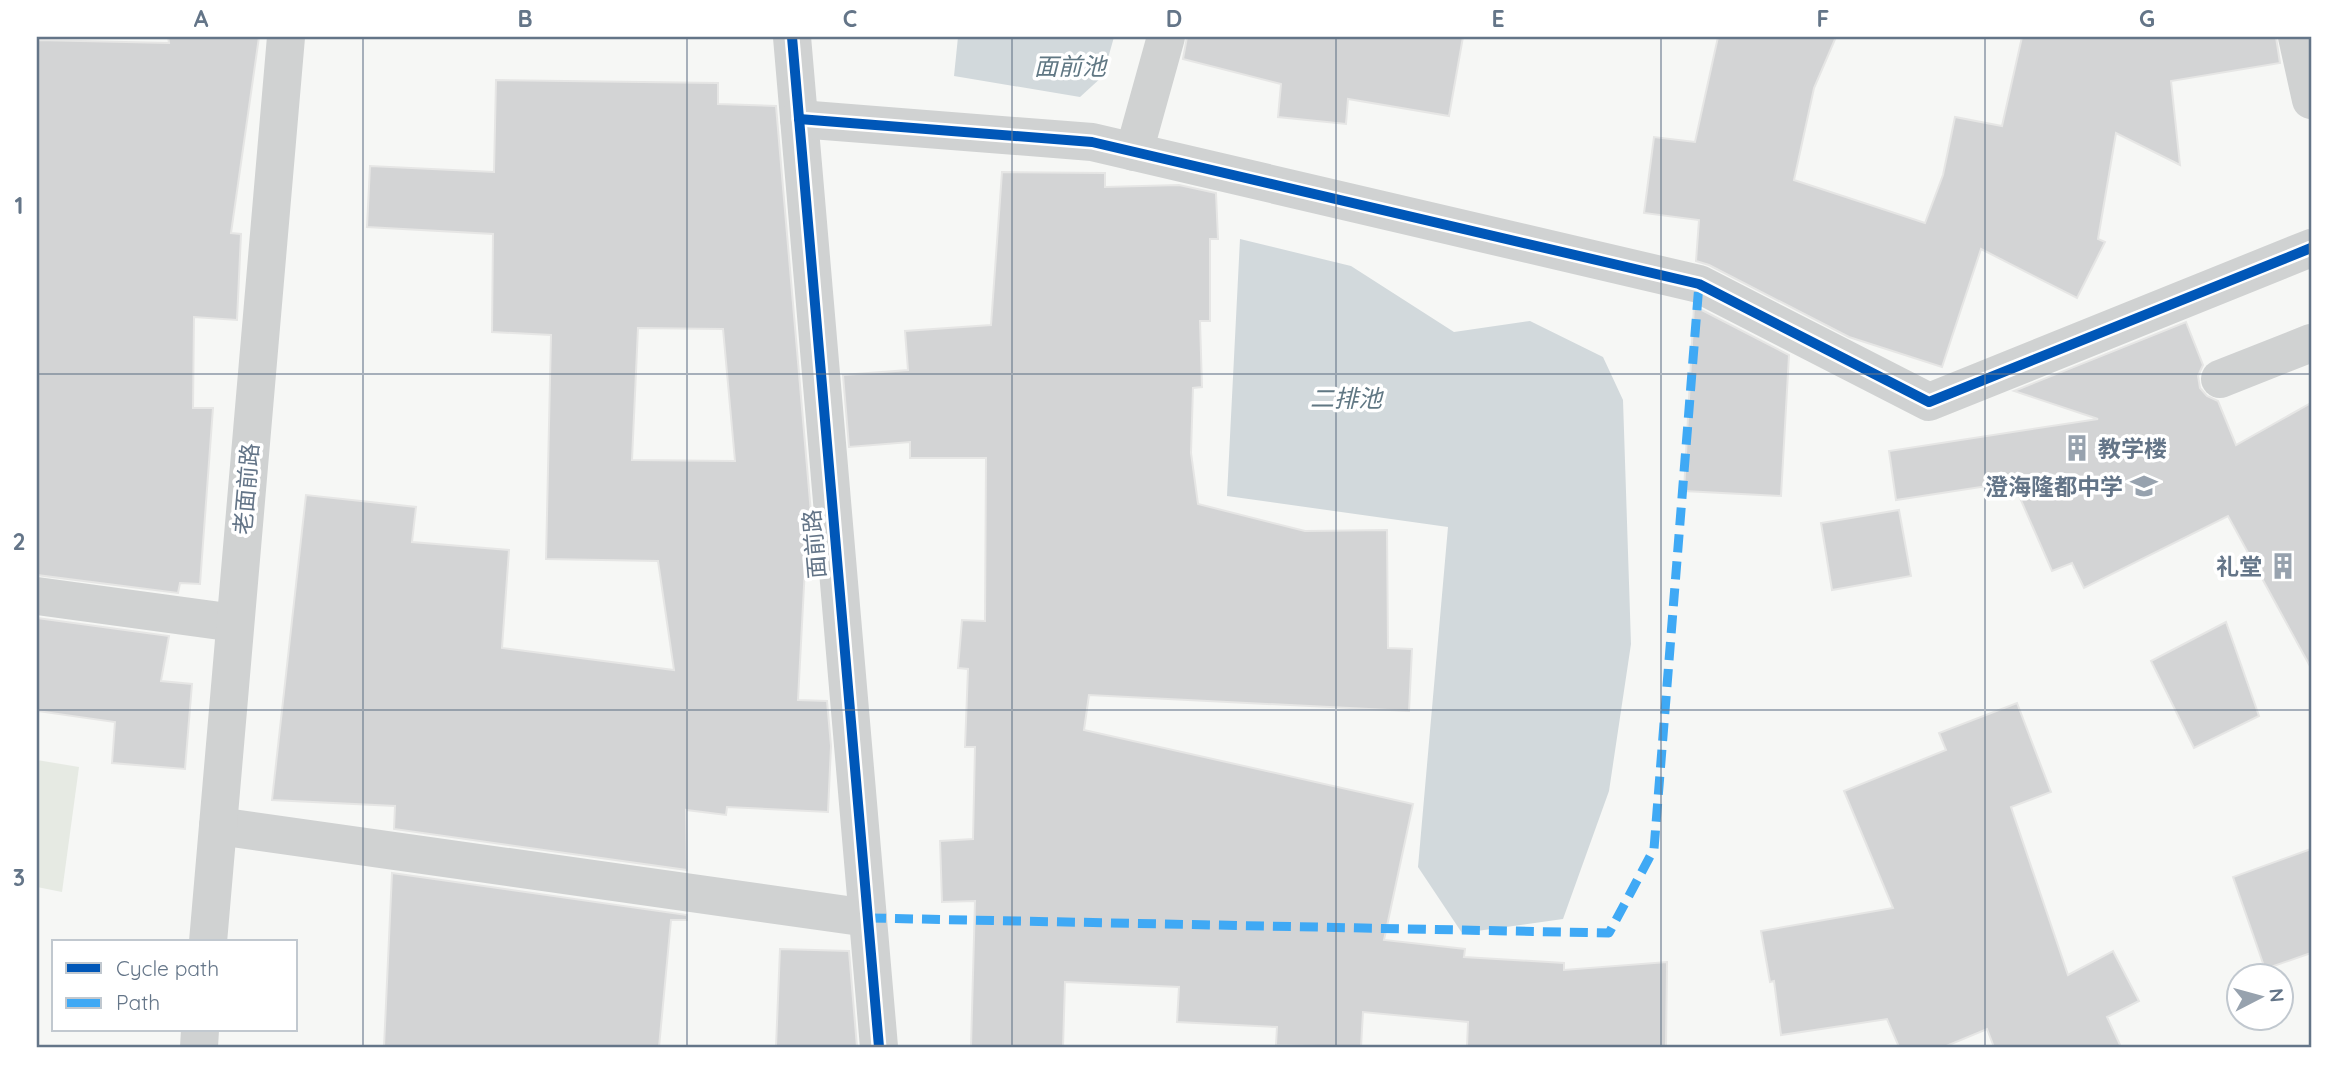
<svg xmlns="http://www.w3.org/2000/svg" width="2348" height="1084" viewBox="0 0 2348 1084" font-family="Quicksand,'Noto Sans SC',sans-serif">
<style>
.green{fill:#e6eae3}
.water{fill:#d2d9dc}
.building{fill:#d3d4d5;stroke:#e6e6e5;stroke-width:2;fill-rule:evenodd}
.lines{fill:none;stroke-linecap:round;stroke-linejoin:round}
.minor{stroke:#d0d2d2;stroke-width:38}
.quiet{stroke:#3fa9f5;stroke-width:9;stroke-dasharray:18 9;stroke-linecap:butt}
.cycleway-casing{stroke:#fff;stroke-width:15}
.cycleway{stroke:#0057b8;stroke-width:10}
.grid{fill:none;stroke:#647588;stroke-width:2;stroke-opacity:0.55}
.labels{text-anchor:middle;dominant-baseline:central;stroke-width:7;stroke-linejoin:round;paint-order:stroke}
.poi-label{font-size:23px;font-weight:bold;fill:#647588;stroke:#fff;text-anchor:end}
.street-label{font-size:23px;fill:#647588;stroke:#fff}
.water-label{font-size:24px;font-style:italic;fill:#607783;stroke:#fff}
.neatline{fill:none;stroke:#647588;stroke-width:2.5}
.grid-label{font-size:23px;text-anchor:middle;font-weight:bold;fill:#647588}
</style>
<rect width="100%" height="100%" fill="#f6f7f5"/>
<polygon class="green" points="37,760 79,767 62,892 37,887"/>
<g class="water">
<polygon points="958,37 1114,37 1103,76 1080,97 954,76"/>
<polygon points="1240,239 1351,266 1454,332 1530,321 1603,357 1623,400 1631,644 1609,791 1563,919 1462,933 1418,867 1448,527 1227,496"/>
</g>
<g class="building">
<polygon points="168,37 259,37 231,233 241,234 237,320 194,317 193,408 213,408 200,584 180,583 178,593 37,575 37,40 169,43"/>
<polygon points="1187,37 1463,37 1449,116 1348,99 1346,124 1278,117 1281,84 1183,59"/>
<polygon points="1718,37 1836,37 1814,88 1794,180 1925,223 1943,175 1955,117 2002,126 2022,37 2276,37 2280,63 2171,81 2180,165 2116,133 2098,239 2105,242 2077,298 1981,249 1942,367 1849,337 1709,265 1696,261 1699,220 1644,213 1654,137 1695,142"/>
<path d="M496 80 718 83V104L776 106 814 548H806L798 700 827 701 831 746 828 812 727 807 726 815 686 810 687 870 394 829 395 806 272 800 306 495 416 507 412 542 509 550 502 648 674 670 658 561 546 559 551 335 492 332 493 234 367 227 370 166 494 172ZM638 328 723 329 735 461 632 460Z"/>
<polygon points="1002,172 1105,173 1105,187 1179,185 1216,193 1218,239 1210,239 1210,321 1200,321 1202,387 1193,388 1191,453 1198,504 1305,531 1387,530 1388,648 1412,649 1409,711 1089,695 1084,730 1413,804 1384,940 1465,949 1464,957 1564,963 1564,970 1667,962 1666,1047 1467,1047 1468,1022 1363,1012 1361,1047 1276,1045 1277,1027 1177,1022 1179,987 1065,982 1063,1047 971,1047 975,901 942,902 940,841 973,839 975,747 965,747 968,669 958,668 962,620 985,621 986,458 910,458 910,442 849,447 843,375 908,370 905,331 991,325"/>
<polygon points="1694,306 1789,355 1781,496 1684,491"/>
<polygon points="2186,322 2203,365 2198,376 2200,388 2207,396 2218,401 2236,445 2311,403 2311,668 2228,516 2084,588 2072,563 2052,571 2013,482 1896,500 1889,451 2098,419 2014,391"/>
<polygon points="1899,510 1911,576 1832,590 1821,523"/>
<polygon points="37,618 169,636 161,681 192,684 185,769 112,763 115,722 37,711"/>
<polygon points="2226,622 2259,716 2194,748 2151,661"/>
<polygon points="2017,703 2051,792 2011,807 2068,975 2113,951 2139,1001 2107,1017 2121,1047 1994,1047 1987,1029 1944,1047 1899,1047 1887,1019 1781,1035 1774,981 1770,982 1761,931 1893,908 1844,791 1946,750 1939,733"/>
<polygon points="2311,849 2311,953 2265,969 2233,877"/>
<polygon points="392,873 687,915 687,920 671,920 659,1047 384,1047"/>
<polygon points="780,949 849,951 857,1047 776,1047"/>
</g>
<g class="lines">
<g class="minor">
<polyline points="792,37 879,1047"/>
<polyline points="2297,37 2311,100"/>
<polyline points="799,119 1092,142 1699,284 1929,402 2311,248"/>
<polyline points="1134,152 1166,37"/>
<polyline points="2220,379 2311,343"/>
<polyline points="37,596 235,623"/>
<polyline points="218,826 868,918"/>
<polyline points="208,942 286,37"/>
<polyline points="199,1047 200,1030"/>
</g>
<polyline class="quiet" points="868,918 1609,933 1654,849 1699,284"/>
<defs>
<g id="cycleway">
<polyline points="792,37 879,1047"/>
<polyline points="799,119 1092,142 1699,284 1929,402 2311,248"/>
</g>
</defs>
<use href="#cycleway" class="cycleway-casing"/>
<use href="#cycleway" class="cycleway"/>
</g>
<path class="grid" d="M363 37V1047M687 37V1047M1012 37V1047M1336 37V1047M1661 37V1047M1985 37V1047M37 374H2311M37 710H2311"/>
<defs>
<symbol id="building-bare" viewBox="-9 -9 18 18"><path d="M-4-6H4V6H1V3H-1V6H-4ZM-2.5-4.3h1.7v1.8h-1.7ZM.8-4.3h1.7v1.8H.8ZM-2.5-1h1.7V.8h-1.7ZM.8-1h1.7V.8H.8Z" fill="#97a2ae" stroke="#fff" stroke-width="2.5" paint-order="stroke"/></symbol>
<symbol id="school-bare" viewBox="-9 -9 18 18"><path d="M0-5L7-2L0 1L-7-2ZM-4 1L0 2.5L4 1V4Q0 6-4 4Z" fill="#97a2ae" stroke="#fff" stroke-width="2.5" paint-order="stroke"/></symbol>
</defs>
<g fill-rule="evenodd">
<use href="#building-bare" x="2058" y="429" width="38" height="38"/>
<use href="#school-bare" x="2125" y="467" width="38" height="38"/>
<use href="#building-bare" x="2264" y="547" width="38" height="38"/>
</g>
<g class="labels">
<g class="poi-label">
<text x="2098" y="448" text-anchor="start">教学楼</text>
<text x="2123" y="486">澄海隆都中学</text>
<text x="2262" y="566">礼堂</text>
</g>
<g class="street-label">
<text transform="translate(246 489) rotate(-85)">老面前路</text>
<text transform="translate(814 544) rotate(-95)">面前路</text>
</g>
<g class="water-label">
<text x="1070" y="66">面前池</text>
<text x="1346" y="398">二排池</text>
</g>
</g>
<rect width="2348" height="1084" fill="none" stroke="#ffffff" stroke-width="77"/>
<rect x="52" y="940" width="245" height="91" fill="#ffffff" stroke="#c1c8cf" stroke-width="2"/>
<rect x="66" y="963" width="35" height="10" fill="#0057b8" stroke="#c1c8cf" stroke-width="2"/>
<text x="116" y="976" font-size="21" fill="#647588">Cycle path</text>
<rect x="66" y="998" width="35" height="10" fill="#3fa9f5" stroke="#c1c8cf" stroke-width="2"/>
<text x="116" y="1010" font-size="21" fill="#647588">Path</text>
<g transform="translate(2260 997) rotate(84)"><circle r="33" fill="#ffffff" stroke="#c1c8cf" stroke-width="2"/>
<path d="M0-5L12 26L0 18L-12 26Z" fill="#97a2ae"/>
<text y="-10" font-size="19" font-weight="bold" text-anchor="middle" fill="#647588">N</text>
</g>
<rect x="38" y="38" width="2272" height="1008" class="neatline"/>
<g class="grid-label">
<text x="201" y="27">A</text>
<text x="525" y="27">B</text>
<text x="850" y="27">C</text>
<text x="1174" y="27">D</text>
<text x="1498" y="27">E</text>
<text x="1823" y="27">F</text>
<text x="2147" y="27">G</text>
<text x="19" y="214">1</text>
<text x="19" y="550">2</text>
<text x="19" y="886">3</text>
</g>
</svg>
